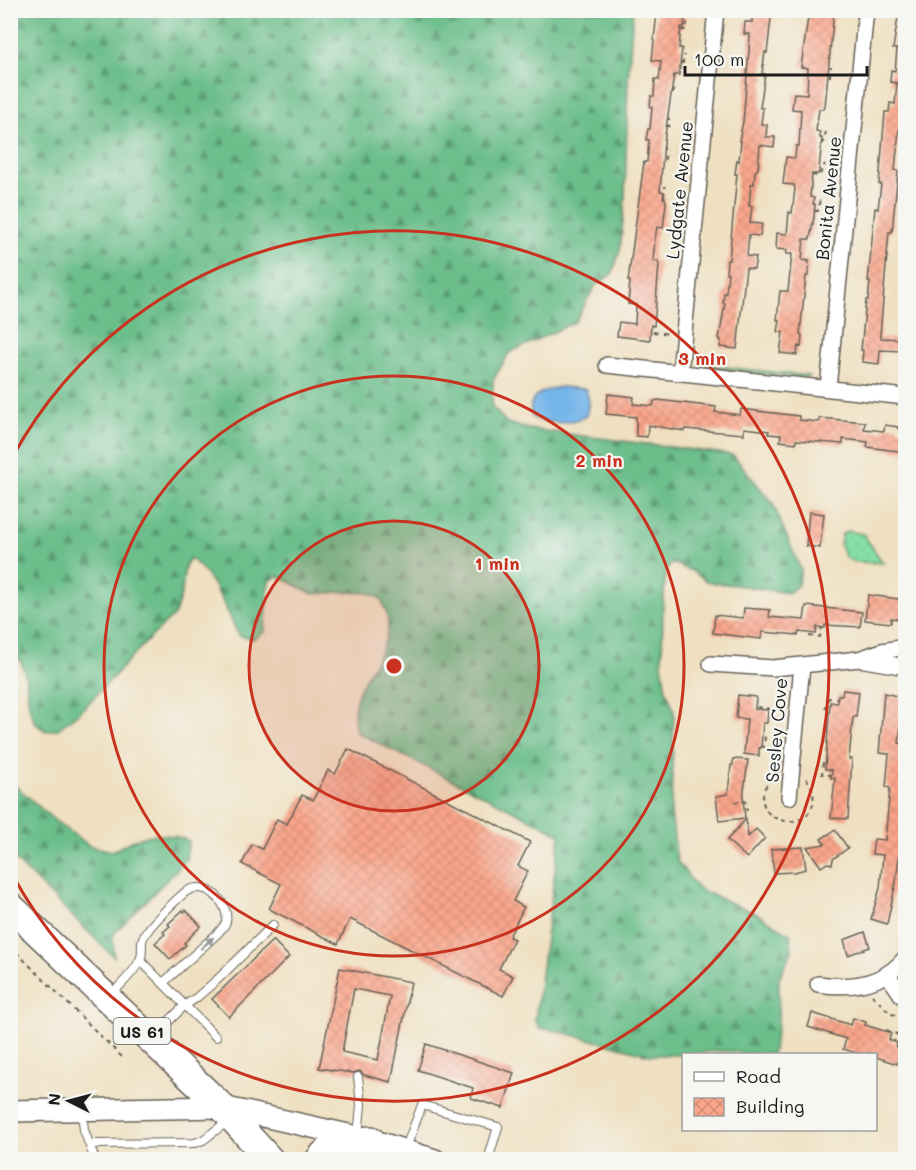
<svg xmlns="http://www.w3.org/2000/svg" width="916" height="1170" viewBox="0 0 916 1170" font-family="Mali,sans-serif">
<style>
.grass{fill:url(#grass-dots);stroke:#517e61;stroke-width:1.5}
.forest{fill:url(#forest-firs);stroke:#446d54;stroke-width:1.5}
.water{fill:#75b5e9;stroke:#486882;stroke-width:1.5}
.building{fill:url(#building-cross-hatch);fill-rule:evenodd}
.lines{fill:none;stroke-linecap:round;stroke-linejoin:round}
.lane-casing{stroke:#666156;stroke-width:10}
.street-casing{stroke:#666156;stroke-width:18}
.secondary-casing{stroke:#666156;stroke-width:24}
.highway-casing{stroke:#666156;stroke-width:30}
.path{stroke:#666156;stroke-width:2;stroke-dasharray:4.5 4.5;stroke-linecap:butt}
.lane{stroke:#fff;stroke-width:8}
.street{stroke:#fff;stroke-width:15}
.secondary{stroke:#fff;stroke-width:21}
.highway{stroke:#fff;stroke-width:27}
.oneway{fill:#999}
.ring{fill:none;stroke:#c8321e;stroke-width:3}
.labels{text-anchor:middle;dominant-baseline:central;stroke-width:4.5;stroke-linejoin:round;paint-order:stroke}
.shield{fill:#f6f6f2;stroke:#5d5d5c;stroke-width:1.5}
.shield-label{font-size:16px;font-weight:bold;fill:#1c1c1c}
.street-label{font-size:18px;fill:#1c1c1c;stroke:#f6f6f2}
.centre{fill:#c8321e;stroke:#f6f6f2;stroke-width:3}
.ring-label{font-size:18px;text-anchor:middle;font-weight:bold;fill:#c8321e;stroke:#f6f6f2;stroke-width:4.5;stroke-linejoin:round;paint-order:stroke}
</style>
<defs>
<pattern id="grass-dots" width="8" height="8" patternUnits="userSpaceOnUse" patternTransform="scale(1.5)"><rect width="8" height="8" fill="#86e0a6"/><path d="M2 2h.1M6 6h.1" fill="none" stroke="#73c08e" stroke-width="1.8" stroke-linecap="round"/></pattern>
<pattern id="forest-firs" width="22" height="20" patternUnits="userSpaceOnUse" patternTransform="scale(1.5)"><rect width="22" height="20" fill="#6cbe8b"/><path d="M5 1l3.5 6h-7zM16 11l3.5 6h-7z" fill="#589a71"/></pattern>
<pattern id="building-cross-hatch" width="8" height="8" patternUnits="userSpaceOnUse" patternTransform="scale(1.5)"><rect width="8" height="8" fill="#faa58a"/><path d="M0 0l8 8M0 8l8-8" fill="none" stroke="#d68d76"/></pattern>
</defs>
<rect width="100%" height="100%" fill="#f6f6f2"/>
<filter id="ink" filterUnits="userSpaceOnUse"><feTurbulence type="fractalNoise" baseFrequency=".0167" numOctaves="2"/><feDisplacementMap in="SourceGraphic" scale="12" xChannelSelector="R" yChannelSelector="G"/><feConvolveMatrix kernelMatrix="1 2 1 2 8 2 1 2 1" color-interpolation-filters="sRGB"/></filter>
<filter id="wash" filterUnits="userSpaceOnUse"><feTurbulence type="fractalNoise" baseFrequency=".008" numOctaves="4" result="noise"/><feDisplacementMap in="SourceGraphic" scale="24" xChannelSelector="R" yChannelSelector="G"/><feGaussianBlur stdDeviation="1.35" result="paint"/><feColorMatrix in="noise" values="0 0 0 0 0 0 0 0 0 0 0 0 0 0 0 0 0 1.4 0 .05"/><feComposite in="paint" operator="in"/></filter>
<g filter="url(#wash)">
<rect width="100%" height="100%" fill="#efe0c1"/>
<g class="grass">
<polygon points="699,364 809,376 810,376 801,378 707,367"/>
<polygon points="848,531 863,534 883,563 855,562 846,558 840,545 842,534"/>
</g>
<g class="forest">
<path d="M10 11H633L628 80 625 199 620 251 612 274 595 286 575 322 509 353 493 380 492 407 507 423 528 429 733 455 773 504 801 570 798 585 788 593 744 586 708 582 692 571 672 563 666 571 663 604 662 663 666 690 674 710 671 813 677 861 698 889 757 914 790 934 792 951 779 978 778 1025 772 1054H742L737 1052 718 1051 683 1055H650L558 1031 539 1028 535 1019 560 834 356 732C344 684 388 663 388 622 388 614 384 606 381 599L369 593 342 592 313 594 278 576 269 581 265 632 254 639 239 636C226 609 214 576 190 558L185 566 182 591 175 614 146 642 81 711 58 729 46 731C42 728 37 726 35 722 22 700 33 675 15 653L10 654Z"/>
<path d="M10 781 54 820 90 846 113 851C139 835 160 829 189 841L186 860 113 935 114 957 11 856Z"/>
</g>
<path class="water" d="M561 387 586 389 589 402 586 416C570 424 549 425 532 417 526 395 543 390 561 387Z"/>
<g id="blocks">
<g class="building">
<polygon points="753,10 772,10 767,53 765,52 762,74 765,74 760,108 763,108 761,124 767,125 766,137 775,137 774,147 760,145 758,169 755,172 754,184 751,184 749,206 752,206 750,223 762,224 760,236 749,235 747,256 756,257 754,269 746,268 737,349 720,347 721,340 719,339 725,303 723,303 724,293 726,293 728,273 726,273 727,260 729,260 737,174 735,174 737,160 739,161 741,141 739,141 743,122 749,51 750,34 744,34 745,22 752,22"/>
<polygon points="809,10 834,10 825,106 824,109 819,109 816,131 820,132 820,138 822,138 819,171 818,174 812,174 810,197 814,198 813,204 815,204 814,217 810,239 804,239 802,260 809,261 808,276 806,276 800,334 802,335 801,347 798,346 797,355 780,353 783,332 778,332 780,320 777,320 780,291 788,291 792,254 786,254 787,250 776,249 777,233 787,234 789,212 792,213 795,189 794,185 783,184 786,157 795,158 796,146 799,146 801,110 792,109 794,93 807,94 808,68 801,67"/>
<polygon points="899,10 906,10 906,131 899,130 895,170 898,171 892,232 889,232 880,335 881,338 903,339 903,351 880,350 879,364 862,362 863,350 861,350 866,300 868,300 870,282 868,282 875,208 878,209 881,184 879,184 885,112 889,112 890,103 895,104 897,83 890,82 891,70 895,71 897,49 893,49"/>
<polygon points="657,12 685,15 684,28 681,27 679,48 682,48 679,75 674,75 664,142 660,191 664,192 663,198 665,198 666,203 663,228 657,227 655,239 653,261 658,261 659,265 654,326 651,325 650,340 617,336 619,322 635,324 636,305 628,304 630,281 628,281 644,162 647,162 649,140 646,140 648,129 650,129 652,107 650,107 651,96 654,96 655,79 659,80 661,61 652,60"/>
<polygon points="608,394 634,397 633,404 653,406 654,401 658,400 716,407 715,412 740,415 741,409 799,416 799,420 819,422 819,418 865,422 864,429 884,431 885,425 898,427 898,429 906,430 906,452 867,447 868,442 843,439 843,444 796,440 796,443 780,441 781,435 768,434 769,431 744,428 744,434 685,429 684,431 648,425 647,437 636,436 636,417 606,414"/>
<polygon points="809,512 824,514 820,548 806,546"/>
<polygon points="868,595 906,600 906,620 891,618 891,623 865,620"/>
<polygon points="806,606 862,612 860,627 825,625 825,628 817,627 816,634 799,632 798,635 762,632 761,639 713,633 715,615 743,618 744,608 770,610 769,617 804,620"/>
<polygon points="843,690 859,692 856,717 853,717 849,759 852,759 848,819 831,818 835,778 831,778 832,770 825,769 830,702 837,703 838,695 842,695"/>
<polygon points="884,693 906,698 906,722 901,725 899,743 906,744 905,804 896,882 887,924 871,919 880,888 883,855 872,854 874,839 885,840 890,788 886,787 889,754 879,753"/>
<polygon points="738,695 756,697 755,709 768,710 767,723 763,723 761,748 759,748 759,756 744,754 747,719 736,718"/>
<polygon points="348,749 530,842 518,866 528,871 513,901 524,907 509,937 514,939 499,969 513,976 503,996 350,919 338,944 269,909 281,884 242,864 252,844 262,849 277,819 287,824 302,795 313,800 328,770 335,774"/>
<polygon points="733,759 748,760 743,798 745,818 719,821 716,796 728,794 731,765 733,765"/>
<polygon points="746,819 748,837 756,829 765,838 747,858 727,840"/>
<polygon points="835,830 848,848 833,859 832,864 827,863 821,867 807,847 825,844 821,839"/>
<polygon points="803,847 806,869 794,872 774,873 771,849"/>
<polygon points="183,910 184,912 186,910 201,926 184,943 186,945 170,959 155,943 165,934 163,932 170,926 168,924"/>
<polygon points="865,932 870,947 848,955 844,940"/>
<polygon points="273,940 289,957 229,1017 212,999"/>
<path d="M340 968 411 982 391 1082 364 1075 360 1071 353 1073 319 1068ZM354 989 390 996 378 1060 342 1052Z"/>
<polygon points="812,1013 851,1025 853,1018 866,1022 865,1025 891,1033 889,1040 897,1043 896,1047 901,1049 897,1064 876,1057 876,1054 860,1054 843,1049 846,1039 808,1027"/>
<polygon points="426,1044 514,1073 503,1108 471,1098 473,1088 418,1070"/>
</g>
</g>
</g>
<g filter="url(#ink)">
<use href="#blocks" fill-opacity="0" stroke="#666156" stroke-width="1.5"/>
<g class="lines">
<defs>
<g id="lane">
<polyline points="140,960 216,1037"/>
<path d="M110 996C120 985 134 973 140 960 144 953 140 944 143 938 149 925 173 903 184 893 204 877 230 902 226 922 225 926 221 929 218 933L163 983"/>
<polyline points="154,1036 184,1006 196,998 218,979 273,925"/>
<polyline points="82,1112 84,1130 95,1160"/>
<polyline points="358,1136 361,1105 358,1077"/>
<polyline points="90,1144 195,1143 203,1140 228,1121"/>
<polyline points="405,1150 422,1105 498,1127 488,1160"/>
<polyline points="364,1160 372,1145"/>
</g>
<g id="street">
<polyline points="607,365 906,397"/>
<polyline points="680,373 716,10"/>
<polyline points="828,388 866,10"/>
<polyline points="859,659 882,651 906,647"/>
<polyline points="711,664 773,668 859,659 906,667"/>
<polyline points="789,797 802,666"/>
<polyline points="888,975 903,997"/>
<path d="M818 984C851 989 884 985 906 957"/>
</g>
<polyline id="secondary" points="10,1111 222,1107 371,1140 435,1160"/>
<g id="highway">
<polyline points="10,906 222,1107 270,1160"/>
<path d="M319 1160C331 1142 351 1141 371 1140"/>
</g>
</defs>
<use href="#lane" class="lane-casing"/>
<use href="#street" class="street-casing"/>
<use href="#secondary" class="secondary-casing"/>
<use href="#highway" class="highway-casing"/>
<g class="path">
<polyline points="681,30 686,30 687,22"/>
<polyline points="681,63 683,63 684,55"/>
<polyline points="830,77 831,66"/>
<polyline points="672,93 673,93 674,85"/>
<polyline points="666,126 669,126 669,118"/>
<polyline points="822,145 826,132"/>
<polyline points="664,159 665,159 666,151"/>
<polyline points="812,175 819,176 825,164"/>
<polyline points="664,197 665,186"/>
<polyline points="815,211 818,211 820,198"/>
<polyline points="653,332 671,334"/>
<polyline points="809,636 820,637 822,627"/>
<polyline points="902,698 905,680"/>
<polyline points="757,707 771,709 770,717"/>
<polyline points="825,709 829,698 837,698"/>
<polyline points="761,746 764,747 765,736"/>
<polyline points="823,762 822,774 831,775"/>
<path d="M778 771C773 778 767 782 764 790 753 829 820 833 813 793 812 787 808 781 805 776"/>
<polyline points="735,802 745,800 747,811"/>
<polyline points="10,946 123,1058"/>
<polyline points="898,946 906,935"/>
<polyline points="872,995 891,1014 903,1016"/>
<polyline points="886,1030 897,1034 894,1042"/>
</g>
<use href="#lane" class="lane"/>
<use href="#street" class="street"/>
<use href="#secondary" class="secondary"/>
<use href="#highway" class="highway"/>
</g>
<defs><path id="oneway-solid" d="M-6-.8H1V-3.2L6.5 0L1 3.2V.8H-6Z" transform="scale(1.5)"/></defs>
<use class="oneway" href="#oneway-solid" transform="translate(207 943) rotate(-42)"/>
</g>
<circle cx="394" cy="666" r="145" fill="#c8321e" fill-opacity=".12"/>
<g class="ring">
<circle cx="394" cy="666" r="145"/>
<circle cx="394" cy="666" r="290"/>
<path d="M12 458A435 435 0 1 1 12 874"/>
</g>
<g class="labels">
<rect class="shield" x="113.5" y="1018" width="57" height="26" rx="4.5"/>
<g class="shield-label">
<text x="142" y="1031">US 61</text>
</g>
<g class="street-label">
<text transform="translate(679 190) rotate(-84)">Lydgate Avenue</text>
<text transform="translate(828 198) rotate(-84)">Bonita Avenue</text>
<text transform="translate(776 730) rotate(-85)">Sesley Cove</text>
</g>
</g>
<circle cx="394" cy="666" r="9" class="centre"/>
<g class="ring-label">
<text x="702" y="365">3 min</text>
<text x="599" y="467">2 min</text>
<text x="497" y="570">1 min</text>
</g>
<rect width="916" height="1170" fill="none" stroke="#f6f6f2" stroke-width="36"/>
<rect x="682" y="1053" width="195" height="78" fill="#f6f6f2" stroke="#9f9f9c" stroke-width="1.5"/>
<rect x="694" y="1072" width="30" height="9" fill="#ffffff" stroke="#9f9f9c" stroke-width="1.5"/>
<text x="736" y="1083" font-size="18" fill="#1c1c1c">Road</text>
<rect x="694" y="1098" width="30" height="18" fill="url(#building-cross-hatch)" stroke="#9f9f9c" stroke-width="1.5"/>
<text x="736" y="1113" font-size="18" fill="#1c1c1c">Building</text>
<g transform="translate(69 1101) rotate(276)" stroke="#f6f6f2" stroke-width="4.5" paint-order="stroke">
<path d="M0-4.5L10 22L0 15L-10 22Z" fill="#1c1c1c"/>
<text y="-9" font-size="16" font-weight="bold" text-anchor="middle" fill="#1c1c1c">N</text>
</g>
<path d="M685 66v9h182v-9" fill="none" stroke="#1c1c1c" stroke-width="3"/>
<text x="694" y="66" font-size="18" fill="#1c1c1c" stroke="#f6f6f2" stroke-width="4.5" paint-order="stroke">100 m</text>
</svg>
